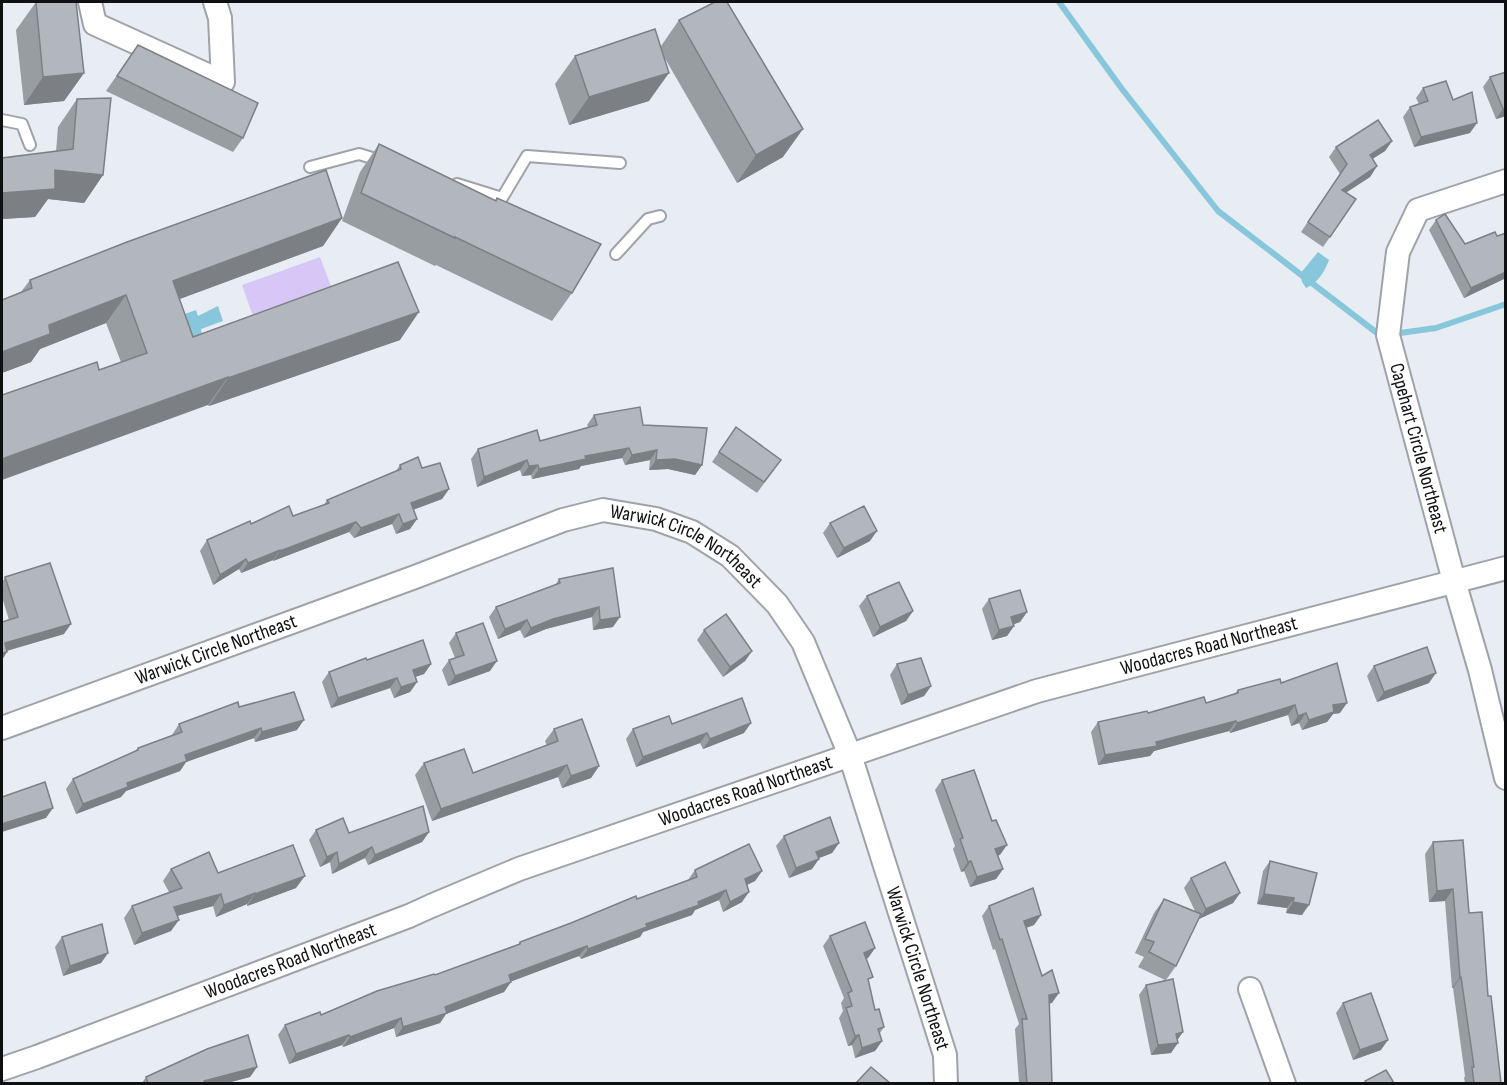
<svg xmlns="http://www.w3.org/2000/svg" width="1507" height="1085" viewBox="0 0 1507 1085" font-family="'Sofia Sans Condensed',sans-serif">
<style>
.green{fill:#d6c7f7}
.water{fill:#88c7db}
.lines{fill:none;stroke-linecap:round;stroke-linejoin:round}
.stream{stroke:#88c7db;stroke-width:6}
.lane-casing{stroke:#9fa3a9;stroke-width:14}
.street-casing{stroke:#9fa3a9;stroke-width:26}
.lane{stroke:#fff;stroke-width:10}
.street{stroke:#fff;stroke-width:22}
.wall{fill:#989da2}
.shaded-wall{fill:#7c8084}
.building{fill:#b1b7bc;stroke:#7c8084;stroke-width:1.5}
.labels{text-anchor:middle;dominant-baseline:central;stroke-width:6;stroke-linejoin:round;paint-order:stroke}
.street-label{font-size:20px;fill:#0e1012;stroke:#f7fafe}
</style>
<rect width="100%" height="100%" fill="#e8edf4"/>
<polygon class="green" points="320,257 334,294 255,322 242,285"/>
<g class="water">
<path d="M1318 252 1329 260C1325 271 1317 284 1306 288L1302 282 1300 274Z"/>
<polygon points="218,306 223,321 201,329 202,335 183,342 173,318 196,310 198,316"/>
</g>
<g class="lines">
<g class="stream">
<polyline points="1059,2 1122,89 1218,211 1381,336 1383,336"/>
<polyline points="1393,334 1436,328 1506,304"/>
</g>
<defs>
<g id="lane">
<polyline points="2,120 22,124 30,145"/>
<polyline points="310,167 359,154 382,161"/>
<polyline points="457,184 502,198 527,156 620,163"/>
<polyline points="616,254 648,219 660,216"/>
</g>
<g id="street">
<polyline points="90,2 95,24 223,82 220,18 215,2"/>
<path id="s1" d="M1506 181 1418 210 1398 252 1388 335 1454 581 1480 670 1506 778"/>
<path id="s2" d="M2 728 415 577 563 520 603 510 656 519 692 532 730 556 777 604 803 642 850 755 945 1055 946 1084"/>
<polyline points="1250,989 1284,1084"/>
<path id="s3" d="M2 1069 37 1057 409 916 431 906 519 869 1037 691 1506 568"/>
</g>
</defs>
<use href="#lane" class="lane-casing"/>
<use href="#street" class="street-casing"/>
<use href="#lane" class="lane"/>
<use href="#street" class="street"/>
</g>
<g class="wall">
<polygon points="36,2 84,73 64,101 24,105 16,30"/>
<polygon points="679,20 783,157 737,183 663,55 649,101 569,125 555,84 575,56 661,46"/>
<polygon points="138,45 243,138 233,152 106,91"/>
<polygon points="1506,72 1506,116 1496,119 1483,87 1490,77"/>
<polygon points="1423,88 1453,100 1470,133 1414,147 1403,117 1410,107 1419,104 1416,98"/>
<polygon points="77,99 103,175 84,203 48,199 35,217 2,219 2,158 56,152 58,127"/>
<polygon points="1392,141 1385,151 1372,159 1377,166 1370,177 1346,192 1330,237 1323,247 1301,232 1340,174 1329,157 1336,147"/>
<polygon points="379,144 495,200 497,198 572,293 552,321 436,265 435,266 342,221 360,172"/>
<polygon points="342,218 323,246 179,299 193,337 400,340 209,406 208,405 99,370 121,362 106,323 40,349 31,362 2,373 2,300 21,292 30,280"/>
<polygon points="1436,220 1465,244 1497,236 1506,233 1506,278 1464,298 1429,230"/>
<polygon points="594,415 643,425 702,465 695,475 668,469 649,470 650,460 625,465 622,458 581,466 579,469 532,479 531,475 522,476 520,470 477,487 471,459 478,449 540,441 588,427 587,425"/>
<polygon points="736,427 774,470 757,493 712,462"/>
<polygon points="400,465 422,468 449,489 442,499 413,510 417,519 410,529 396,534 392,524 354,538 349,532 273,561 273,560 241,573 239,569 213,585 200,551 207,540 251,524 293,516 324,505 327,500 396,471"/>
<polygon points="830,523 870,541 837,558 823,533"/>
<polygon points="613,568 613,627 593,630 592,617 546,629 524,638 520,630 498,639 489,617 496,607 556,584 559,579"/>
<polygon points="5,577 64,634 7,651 9,620 2,597 2,583"/>
<polygon points="867,596 913,611 906,621 873,637 859,606"/>
<polygon points="989,599 1027,612 1020,622 1013,624 1014,626 1007,636 992,640 982,609"/>
<polygon points="704,630 752,651 745,661 723,677 697,640"/>
<polygon points="456,633 490,671 448,686 442,670 449,660 455,658 449,643"/>
<polygon points="367,660 431,664 424,674 415,677 417,682 410,692 394,698 390,688 331,708 322,682 329,672"/>
<polygon points="897,664 931,686 924,696 901,705 890,675"/>
<polygon points="1374,666 1429,683 1377,702 1367,676"/>
<polygon points="1281,683 1340,713 1333,714 1327,722 1302,730 1299,723 1291,726 1288,715 1230,733 1229,731 1154,751 1150,756 1098,765 1091,732 1098,722 1206,703 1235,693 1238,690"/>
<polygon points="239,707 297,730 255,742 254,738 186,762 180,771 126,791 121,797 76,814 66,789 73,779 135,751 138,748 172,735 179,724"/>
<polygon points="672,724 744,733 703,749 700,743 636,767 626,739 633,729"/>
<polygon points="554,729 599,766 591,778 562,788 558,777 432,821 415,775 424,763 473,773 547,746 545,741"/>
<polygon points="942,780 1000,855 998,855 1003,869 996,879 970,887 964,871 961,872 953,849 955,846 935,790"/>
<polygon points="316,830 349,833 429,832 422,842 368,865 365,858 332,874 330,862 320,867 309,840"/>
<polygon points="784,836 839,843 832,853 819,858 812,869 789,878 776,846"/>
<polygon points="1433,842 1469,913 1488,996 1501,1083 1465,1083 1464,1078 1465,1076 1453,988 1452,988 1445,901 1429,902 1425,854"/>
<polygon points="1270,861 1317,873 1302,915 1286,913 1287,908 1257,904 1263,871"/>
<polygon points="171,869 218,873 296,888 247,906 247,904 216,917 213,906 177,916 171,931 134,945 124,918 132,906 169,892 163,881"/>
<polygon points="695,870 762,871 755,881 747,885 742,902 723,912 719,900 695,910 692,915 643,932 640,937 581,959 579,956 511,981 504,992 446,1014 440,1023 396,1037 394,1028 343,1047 342,1045 289,1064 278,1035 285,1025 321,1015 435,975 518,945 520,942 688,881 688,880"/>
<polygon points="1191,878 1240,893 1233,903 1199,919 1176,966 1166,980 1177,1041 1171,1053 1151,1055 1139,995 1146,985 1165,980 1138,967 1144,957 1135,953 1154,913 1164,899 1195,911 1184,888"/>
<polygon points="989,906 1041,915 1034,925 1026,928 1042,976 1052,1003 1049,1003 1052,1083 1019,1083 1015,1029 1019,1024 995,949 993,950 982,916"/>
<polygon points="830,936 875,948 868,958 866,959 869,983 875,1010 884,1027 880,1033 882,1041 875,1051 855,1058 852,1045 848,1046 839,1018 843,1011 841,1003 844,998 823,946"/>
<polygon points="62,937 108,953 101,963 63,976 55,947"/>
<polygon points="1343,1003 1381,1050 1353,1060 1336,1013"/>
<polygon points="257,1067 250,1077 227,1083 142,1083 146,1077"/>
</g>
<g class="shaded-wall">
<polygon points="84,73 64,101 24,105 43,77"/>
<polygon points="669,73 649,101 569,125 589,97"/>
<polygon points="1503,109 1506,109 1506,116 1496,119"/>
<polygon points="1477,123 1470,133 1414,147 1421,137"/>
<polygon points="803,129 783,157 737,183 756,155"/>
<polygon points="1392,141 1385,151 1363,165 1370,155"/>
<polygon points="1377,166 1370,177 1335,200 1342,190"/>
<polygon points="55,170 103,175 84,203 48,199 35,217 2,219 2,193"/>
<polygon points="342,218 323,246 153,309 173,281"/>
<polygon points="1506,271 1506,278 1464,298 1471,288"/>
<polygon points="126,295 106,323 40,349 31,362 2,373 2,352 49,325"/>
<polygon points="419,312 400,340 209,406 228,378"/>
<polygon points="228,377 208,405 2,480 2,459"/>
<polygon points="629,448 622,458 581,466 579,469 532,479 539,469 585,456"/>
<polygon points="657,450 650,460 625,465 632,455"/>
<polygon points="675,459 702,465 695,475 668,469 649,470 656,460"/>
<polygon points="527,460 520,470 477,487 484,477"/>
<polygon points="538,465 531,475 522,476 529,466"/>
<polygon points="449,489 442,499 404,513 411,503"/>
<polygon points="399,514 392,524 354,538 361,528"/>
<polygon points="417,519 410,529 396,534 403,524"/>
<polygon points="356,522 349,532 273,561 280,551"/>
<polygon points="877,531 870,541 837,558 844,548"/>
<polygon points="280,550 273,560 241,573 248,563"/>
<polygon points="246,559 239,569 213,585 220,575"/>
<polygon points="599,607 592,617 546,629 524,638 531,628 553,619"/>
<polygon points="913,611 906,621 873,637 880,627"/>
<polygon points="1027,612 1020,622 1004,628 1011,617"/>
<polygon points="620,617 613,627 593,630 600,620"/>
<polygon points="527,620 520,630 498,639 505,629"/>
<polygon points="71,624 64,634 2,652 5,643"/>
<polygon points="1014,626 1007,636 992,640 999,630"/>
<polygon points="752,651 745,661 723,677 730,667"/>
<polygon points="7,652 2,660 2,653"/>
<polygon points="497,661 490,671 448,686 455,676"/>
<polygon points="431,664 424,674 406,680 413,670"/>
<polygon points="1436,673 1429,683 1377,702 1384,692"/>
<polygon points="397,678 390,688 331,708 338,698"/>
<polygon points="417,682 410,692 394,698 401,687"/>
<polygon points="931,686 924,696 901,705 908,695"/>
<polygon points="1347,703 1340,713 1333,714 1327,722 1302,730 1309,720 1333,705"/>
<polygon points="1295,705 1288,715 1230,733 1237,723"/>
<polygon points="1306,713 1299,723 1291,726 1298,716"/>
<polygon points="304,720 297,730 255,742 262,732"/>
<polygon points="1236,721 1229,731 1154,751 1150,756 1098,765 1105,755"/>
<polygon points="751,723 744,733 703,749 710,739"/>
<polygon points="261,728 254,738 186,762 180,771 126,791 121,797 76,814 83,804 185,755"/>
<polygon points="707,733 700,743 636,767 643,757"/>
<polygon points="567,765 558,777 432,821 441,809"/>
<polygon points="599,766 591,778 562,788 571,776"/>
<polygon points="53,808 46,818 2,832 2,824"/>
<polygon points="429,832 422,842 368,865 375,855"/>
<polygon points="839,843 832,853 809,862 816,852"/>
<polygon points="1007,845 1000,855 988,859 995,849"/>
<polygon points="372,847 365,858 332,874 339,864"/>
<polygon points="337,852 330,862 320,867 327,857"/>
<polygon points="819,859 812,869 789,878 796,868"/>
<polygon points="971,861 964,871 961,872 968,862"/>
<polygon points="1003,869 996,879 970,887 977,877"/>
<polygon points="762,871 755,881 738,889 745,879"/>
<polygon points="305,876 296,888 247,906 255,894"/>
<polygon points="1453,889 1445,901 1429,902 1437,891"/>
<polygon points="726,890 719,900 695,910 692,915 643,932 640,937 581,959 588,949"/>
<polygon points="749,892 742,902 723,912 730,902"/>
<polygon points="255,893 247,904 216,917 224,905"/>
<polygon points="1240,893 1233,903 1199,919 1206,909"/>
<polygon points="221,894 213,906 166,919 174,907"/>
<polygon points="1264,894 1294,898 1287,908 1257,904"/>
<polygon points="1293,902 1309,905 1302,915 1286,913"/>
<polygon points="1041,915 1034,925 1017,931 1024,921"/>
<polygon points="179,920 171,931 134,945 142,933"/>
<polygon points="587,946 579,956 502,985 509,975"/>
<polygon points="875,948 868,958 857,963 864,953"/>
<polygon points="108,953 101,963 63,976 70,966"/>
<polygon points="1460,977 1461,977 1453,988 1452,988"/>
<polygon points="511,982 504,992 446,1014 440,1023 396,1037 403,1027 445,1007"/>
<polygon points="1059,993 1052,1003 1042,1005 1049,995"/>
<polygon points="401,1018 394,1028 343,1047 350,1037"/>
<polygon points="1183,1032 1176,1042 1176,1034"/>
<polygon points="349,1035 342,1045 289,1064 296,1054"/>
<polygon points="859,1035 852,1045 848,1046 855,1036"/>
<polygon points="1388,1040 1381,1050 1353,1060 1360,1050"/>
<polygon points="882,1041 875,1051 855,1058 862,1048"/>
<polygon points="1178,1043 1171,1053 1151,1055 1158,1045"/>
<polygon points="257,1067 250,1077 227,1083 202,1083 204,1081"/>
</g>
<g class="building">
<polygon points="36,2 76,2 84,73 43,77"/>
<polygon points="715,2 727,2 803,129 756,155 679,20"/>
<polygon points="655,29 669,73 589,97 575,56"/>
<polygon points="138,45 258,103 243,138 117,76"/>
<polygon points="1506,72 1506,109 1503,109 1490,77"/>
<polygon points="1446,81 1453,100 1472,92 1477,123 1421,137 1410,107 1428,101 1423,88"/>
<polygon points="111,98 103,175 55,170 55,189 2,193 2,158 73,149 77,99"/>
<polygon points="1378,120 1392,141 1370,155 1377,166 1342,190 1356,199 1330,237 1308,222 1347,164 1336,147"/>
<polygon points="379,144 496,201 497,198 601,244 572,293 455,237 455,238 361,193"/>
<polygon points="326,170 342,218 173,281 193,337 398,262 419,312 228,378 228,377 2,459 2,395 97,362 99,370 147,353 126,295 49,325 50,334 2,352 2,300 32,288 30,280 127,242"/>
<polygon points="1445,214 1465,244 1495,232 1497,236 1506,233 1506,272 1471,288 1436,220"/>
<polygon points="640,407 643,425 707,428 702,465 675,459 656,460 657,450 632,455 629,448 585,456 586,459 539,469 538,465 529,466 527,460 484,477 478,449 537,430 540,441 597,425 594,415"/>
<polygon points="736,427 781,460 764,482 719,452"/>
<polygon points="418,457 422,468 440,463 449,489 411,503 417,519 403,524 399,514 361,528 356,522 280,551 280,550 248,563 246,559 220,575 207,540 250,521 251,524 289,506 293,516 329,503 327,500 401,469 400,465"/>
<polygon points="864,506 877,531 844,548 830,523"/>
<polygon points="50,563 71,624 5,643 7,652 2,653 2,622 18,617 5,577"/>
<polygon points="613,568 620,617 600,620 599,607 553,619 531,628 527,620 505,629 496,607 560,583 559,579"/>
<polygon points="899,582 913,611 880,627 867,596"/>
<polygon points="1020,590 1027,612 1011,617 1014,626 999,630 989,599"/>
<polygon points="726,614 752,651 730,667 704,630"/>
<polygon points="483,623 497,661 455,676 449,660 464,655 456,633"/>
<polygon points="423,640 431,664 413,670 417,682 401,687 397,678 338,698 329,672 366,658 367,660"/>
<polygon points="1427,647 1436,673 1384,692 1374,666"/>
<polygon points="921,658 931,686 908,695 897,664"/>
<polygon points="1337,663 1347,703 1333,705 1334,712 1309,720 1306,713 1298,716 1295,705 1237,723 1236,721 1156,742 1157,746 1105,755 1098,722 1147,711 1148,713 1204,697 1206,703 1238,693 1238,690 1280,679 1281,683"/>
<polygon points="294,692 304,720 262,732 261,728 185,755 187,761 127,783 128,787 83,804 73,779 138,750 138,748 182,732 179,724 238,702 239,707"/>
<polygon points="742,698 751,723 710,739 707,733 643,757 633,729 669,716 672,724"/>
<polygon points="582,719 599,766 571,776 567,765 441,809 424,763 464,749 473,773 558,741 554,729"/>
<polygon points="974,770 992,821 996,820 1007,845 995,849 1003,869 977,877 971,861 968,862 960,839 963,838 942,780"/>
<polygon points="45,782 53,808 2,824 2,797"/>
<polygon points="423,806 429,832 375,855 372,847 339,864 337,852 327,857 316,830 343,818 349,833"/>
<polygon points="830,817 839,843 816,852 819,859 796,868 784,836"/>
<polygon points="1463,840 1469,913 1482,912 1488,996 1491,996 1501,1083 1474,1083 1472,1067 1474,1067 1461,977 1460,977 1453,889 1437,891 1433,842"/>
<polygon points="749,844 762,871 745,879 749,892 730,902 726,890 698,902 699,905 646,924 647,927 588,949 587,946 509,975 511,982 445,1007 447,1013 403,1027 401,1018 350,1037 349,1035 296,1054 285,1025 320,1012 321,1015 377,991 434,974 435,975 520,944 520,942 571,923 636,896 637,899 697,877 695,870"/>
<polygon points="293,845 305,876 255,894 255,893 224,905 221,894 174,907 179,920 142,933 132,906 182,888 171,869 209,852 218,873"/>
<polygon points="1270,861 1317,873 1309,905 1293,902 1294,898 1264,894"/>
<polygon points="1225,862 1240,893 1206,909 1191,878"/>
<polygon points="1033,888 1041,915 1024,921 1042,976 1052,970 1059,993 1049,995 1052,1083 1027,1083 1022,1019 1027,1019 1002,939 1000,940 989,906"/>
<polygon points="1164,899 1201,914 1176,966 1149,952 1154,942 1145,939"/>
<polygon points="865,922 875,948 864,953 873,977 868,979 875,1010 879,1009 884,1027 878,1029 882,1041 862,1048 859,1035 855,1036 846,1008 852,1006 848,993 852,991 830,936"/>
<polygon points="102,924 108,953 70,966 62,937"/>
<polygon points="1173,979 1183,1032 1176,1034 1178,1043 1158,1045 1146,985"/>
<polygon points="1371,993 1388,1040 1360,1050 1343,1003"/>
<polygon points="248,1035 257,1067 204,1081 205,1083 148,1083 146,1077 207,1049"/>
<polygon points="871,1067 890,1083 856,1083"/>
<polygon points="1386,1070 1394,1083 1366,1083 1365,1081"/>
</g>
<g class="labels">
<g class="street-label">
<text stroke="none"><textPath href="#s1" startOffset="340">Capehart Circle Northeast</textPath></text>
<text stroke="none"><textPath href="#s2" startOffset="732">Warwick Circle Northeast</textPath></text>
<text stroke="none"><textPath href="#s3" startOffset="1280">Woodacres Road Northeast</textPath></text>
<text stroke="none"><textPath href="#s2" startOffset="228">Warwick Circle Northeast</textPath></text>
<text stroke="none"><textPath href="#s3" startOffset="794">Woodacres Road Northeast</textPath></text>
<text stroke="none"><textPath href="#s3" startOffset="308">Woodacres Road Northeast</textPath></text>
<text stroke="none"><textPath href="#s2" startOffset="1236">Warwick Circle Northeast</textPath></text>
</g>
</g>
<rect width="1507" height="1085" fill="none" stroke="#0e1012" stroke-width="6"/>
</svg>
